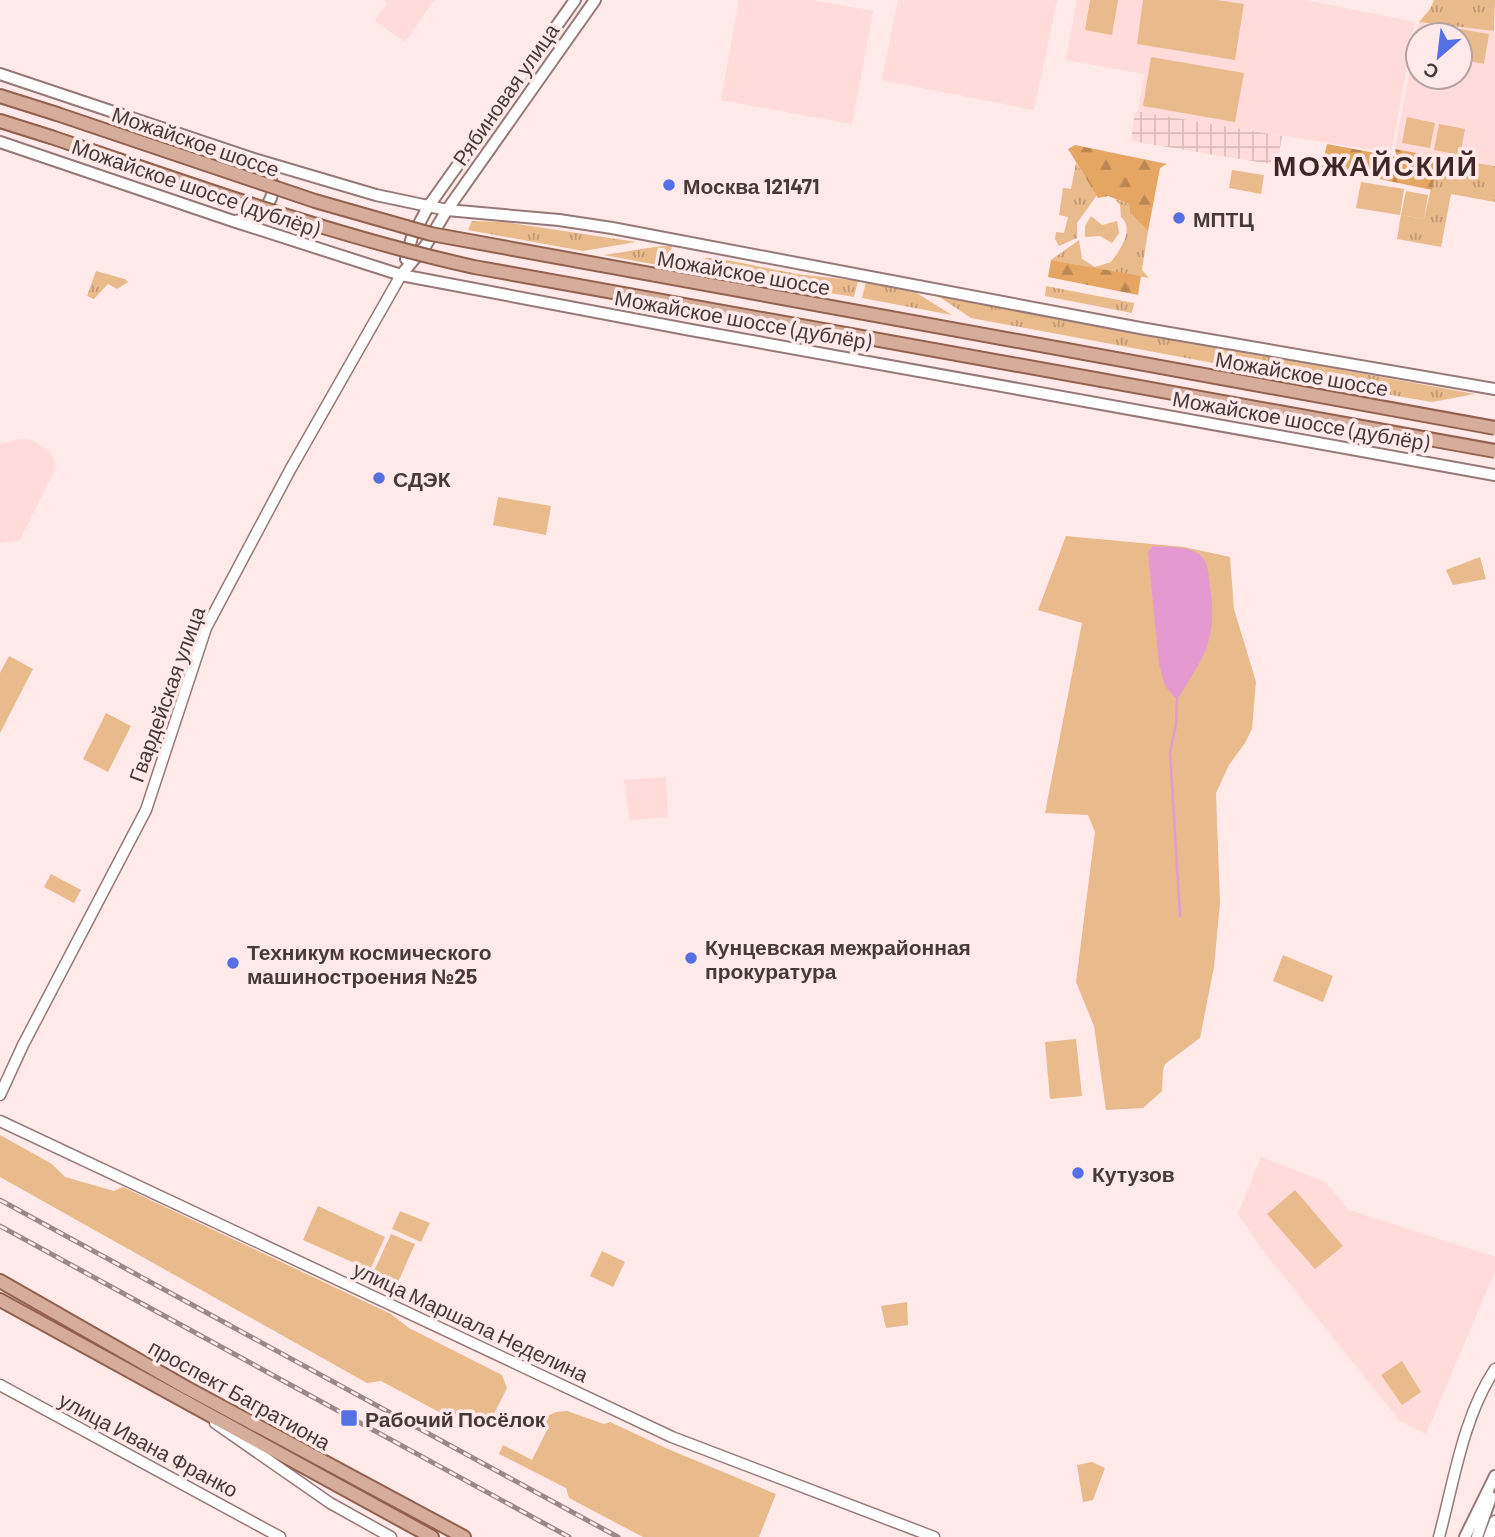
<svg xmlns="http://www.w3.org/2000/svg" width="1495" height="1537" viewBox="0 0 1495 1537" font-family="Barlow,sans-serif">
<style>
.built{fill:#ffdcda;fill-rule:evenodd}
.industrial{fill:url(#industrial-grid)}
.grass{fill:url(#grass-tufts)}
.forest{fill:url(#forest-firs)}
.park{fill:#e9ba8c}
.water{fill:#e499d0}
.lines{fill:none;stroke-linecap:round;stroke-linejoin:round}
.stream{stroke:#e499d0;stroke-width:2.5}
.tertiary-casing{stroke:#967877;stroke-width:13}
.secondary-casing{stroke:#967877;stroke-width:14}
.primary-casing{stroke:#92604c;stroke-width:16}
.tertiary{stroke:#fff;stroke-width:10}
.secondary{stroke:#fff;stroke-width:10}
.primary{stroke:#d6ac9a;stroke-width:12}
.rail-casing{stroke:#998887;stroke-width:5}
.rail{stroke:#ffeae9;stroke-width:2.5;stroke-dasharray:8;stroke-linecap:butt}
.primary-bridge-casing{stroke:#92604c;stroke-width:16;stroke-linecap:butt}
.primary-bridge{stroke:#d6ac9a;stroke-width:12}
.poi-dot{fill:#5570e5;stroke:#ffeae9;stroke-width:2.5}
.labels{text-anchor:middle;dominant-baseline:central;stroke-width:7;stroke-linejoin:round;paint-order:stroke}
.street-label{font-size:21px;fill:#463938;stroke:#ffeae9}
.poi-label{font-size:21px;font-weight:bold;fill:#463938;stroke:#ffeae9;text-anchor:start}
.district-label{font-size:28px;font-weight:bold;letter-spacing:2px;fill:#3f2625;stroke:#ffeae9}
</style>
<defs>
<pattern id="industrial-grid" width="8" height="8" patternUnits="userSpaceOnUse" patternTransform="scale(1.75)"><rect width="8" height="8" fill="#ffdcda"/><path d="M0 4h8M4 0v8" fill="none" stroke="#dcbebc"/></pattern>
<pattern id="grass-tufts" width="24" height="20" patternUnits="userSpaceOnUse" patternTransform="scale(1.75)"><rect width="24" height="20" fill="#e9ba8c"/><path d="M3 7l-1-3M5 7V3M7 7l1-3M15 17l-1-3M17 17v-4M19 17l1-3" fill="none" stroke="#bf9873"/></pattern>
<pattern id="forest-firs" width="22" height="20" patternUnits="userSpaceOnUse" patternTransform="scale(1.75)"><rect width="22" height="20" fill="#e5a663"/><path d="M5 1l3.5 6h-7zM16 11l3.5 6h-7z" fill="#bb8853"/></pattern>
</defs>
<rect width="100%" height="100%" fill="#ffeae9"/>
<g class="built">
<polygon points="383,0 434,0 405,42 375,21 387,3"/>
<polygon points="739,0 811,0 873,11 852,124 721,100"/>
<polygon points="898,0 1057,0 1034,110 882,80"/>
<polygon points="1077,0 1305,0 1415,22 1391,153 1138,112 1144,74 1066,60"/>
<path d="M1419 22 1495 31V166L1395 149ZM1418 35H1460V77H1418Z"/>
<polygon points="20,439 31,440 50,452 55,461 54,471 20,540 0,543 0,444"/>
<polygon points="666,777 668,817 630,820 624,780"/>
<polygon points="1261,1157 1325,1182 1349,1210 1495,1257 1495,1271 1426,1434 1400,1421 1262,1249 1238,1214"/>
</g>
<polygon class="industrial" points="1135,111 1282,136 1277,165 1131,141"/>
<g class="grass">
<polygon points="1434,0 1495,0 1494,31 1419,22 1430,9"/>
<polygon points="1438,157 1495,166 1495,202 1451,194 1441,247 1397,239 1401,215 1424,219"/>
<polygon points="1076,163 1097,195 1077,223 1077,238 1059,246 1055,239 1056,232 1064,233 1068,217 1059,215 1063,188 1071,189"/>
<path d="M1115 199 1129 204 1130 213 1148 231 1142 270 1149 278 1051 260 1079 240 1082 259 1095 267 1111 262C1120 250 1135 229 1121 217L1120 205Z"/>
<polygon points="472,221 505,222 636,242 583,251 468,230"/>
<polygon points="661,246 672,246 668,267 604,255"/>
<polygon points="706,258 717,258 797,274 858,281 854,297 684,269"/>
<polygon points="96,271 125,279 128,282 117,289 108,284 94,299 87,296"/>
<polygon points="866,282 915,292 952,315 862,298"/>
<polygon points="1046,286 1134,303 1132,313 1045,296"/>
<polygon points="938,296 1270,357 1267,373 971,318"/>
<polygon points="1277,358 1475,394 1432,402 1273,375"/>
</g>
<g class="forest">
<polygon points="1327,144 1397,157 1395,149 1438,157 1432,190 1322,167"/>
<polygon points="1075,145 1167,164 1160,168 1148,231 1130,213 1129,204 1108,196 1098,198 1068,149"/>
<polygon points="1051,260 1141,276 1138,295 1048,277"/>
</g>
<g class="park">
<polygon points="1090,0 1118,0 1112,35 1085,30"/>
<polygon points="1143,0 1216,0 1244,4 1235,60 1137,44"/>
<polygon points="1460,29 1489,34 1484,64 1460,59"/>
<polygon points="1151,57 1244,73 1235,122 1143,106"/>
<polygon points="1407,117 1435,123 1430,148 1402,143"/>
<polygon points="1439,124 1465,129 1460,155 1434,150"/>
<polygon points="1232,170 1264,175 1261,194 1229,188"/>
<polygon points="1361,182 1404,189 1400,215 1356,208"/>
<polygon points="1406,191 1428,195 1424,219 1401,215"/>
<polygon points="1091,216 1102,225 1117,221 1119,233 1112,243 1100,236 1085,237 1085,226"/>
<polygon points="498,497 551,506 546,535 493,525"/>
<polygon points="1066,536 1184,547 1230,557 1234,609 1256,682 1252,729 1245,743 1229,765 1216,793 1220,903 1214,967 1200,1038 1165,1064 1163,1070 1162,1091 1143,1108 1106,1110 1094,1026 1076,982 1095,832 1088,815 1045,813 1082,623 1038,610"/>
<polygon points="1480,557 1486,579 1453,585 1446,570"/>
<polygon points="9,656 33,669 0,733 0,673"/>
<polygon points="106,713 131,726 108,772 83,759"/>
<polygon points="51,874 81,890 74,903 44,887"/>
<polygon points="1283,955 1333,976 1323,1002 1273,981"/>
<polygon points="1076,1039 1082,1096 1050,1099 1045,1042"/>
<polygon points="0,1135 52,1164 65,1177 114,1191 123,1187 391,1314 409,1328 502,1375 507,1388 488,1426 462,1415 452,1419 381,1381 367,1383 0,1177"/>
<polygon points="1295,1190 1343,1246 1315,1269 1267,1214"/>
<polygon points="318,1206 385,1237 370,1270 303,1240"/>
<polygon points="400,1211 430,1223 421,1242 392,1229"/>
<polygon points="391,1234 415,1244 398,1282 374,1271"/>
<polygon points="602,1251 625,1262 613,1287 590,1276"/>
<polygon points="907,1302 908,1325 886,1328 881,1306"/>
<polygon points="1402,1361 1421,1392 1402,1405 1381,1375"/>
<polygon points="567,1411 604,1424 610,1422 668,1449 776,1494 759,1537 643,1537 569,1498 566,1488 499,1454 503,1445 532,1460 547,1430 541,1419 556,1412"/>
<polygon points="1092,1462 1105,1468 1093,1500 1083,1502 1077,1465"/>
</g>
<path class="water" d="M1153 546C1167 548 1188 545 1200 555 1209 563 1208 574 1210 585 1218 640 1204 656 1177 700L1165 686 1159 664 1148 552Z"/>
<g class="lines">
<polyline class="stream" points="1177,700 1176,725 1170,752 1180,916"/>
<defs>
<g id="tertiary">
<polyline points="0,1095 23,1045 146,810 206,628 290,470 401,275"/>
<polyline points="0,1121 672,1437 934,1537"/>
<polyline points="0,1385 280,1537"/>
<polyline points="215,1423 330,1503 391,1537"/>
<path d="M1439 1537C1454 1481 1463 1417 1495 1369"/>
<polyline points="1489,1537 1495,1521"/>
</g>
<g id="secondary">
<polyline points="0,74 254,159 376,195 447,210 559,220 612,228 1140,328 1495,389"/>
<polyline points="0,142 233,221 401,275 691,330 1495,475"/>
<path d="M235 221C271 216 287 186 257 161"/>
<polyline points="406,259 412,237 428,207 575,0"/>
<polyline points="401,275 426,245 447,210 595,0"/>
<polyline points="1465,1537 1495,1476"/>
<polyline points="1477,1537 1491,1497"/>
</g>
<g id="primary">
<polyline points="0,96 57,114"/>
<polyline points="0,121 51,137"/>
<polyline points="0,1281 187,1388 464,1537"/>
<polyline points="0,1300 432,1537"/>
</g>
</defs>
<use href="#tertiary" class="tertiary-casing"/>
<use href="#secondary" class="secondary-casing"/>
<use href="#primary" class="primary-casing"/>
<use href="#tertiary" class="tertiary"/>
<use href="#secondary" class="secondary"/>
<use href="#primary" class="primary"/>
<defs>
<g id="rail">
<polyline points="0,1200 618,1537"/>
<polyline points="0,1226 569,1537"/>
</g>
</defs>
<use href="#rail" class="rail-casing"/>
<use href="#rail" class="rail"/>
<defs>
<g id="primary-bridge">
<polyline points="57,114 315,201 431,234 1495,428"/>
<path d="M51 137C191 184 330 235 474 267L1495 451"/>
</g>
</defs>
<use href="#primary-bridge" class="primary-bridge-casing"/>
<use href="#primary-bridge" class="primary-bridge"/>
</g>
<g class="poi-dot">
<circle cx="669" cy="185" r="7"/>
<circle cx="1179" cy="218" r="7"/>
<circle cx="379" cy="478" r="7"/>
<circle cx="691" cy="958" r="7"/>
<circle cx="233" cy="963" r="7"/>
<circle cx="1078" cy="1173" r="7"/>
<rect x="340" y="1409" width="18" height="18" rx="3.5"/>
</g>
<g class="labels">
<g class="street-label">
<text transform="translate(505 94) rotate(-55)">Рябиновая улица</text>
<text transform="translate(196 141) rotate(19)">Можайское шоссе</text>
<text transform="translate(196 187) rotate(19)">Можайское шоссе (дублёр)</text>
<text transform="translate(744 272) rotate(10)">Можайское шоссе</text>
<text transform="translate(743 319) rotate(10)">Можайское шоссе (дублёр)</text>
<text transform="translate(1302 373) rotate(10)">Можайское шоссе</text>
<text transform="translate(1301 420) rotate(10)">Можайское шоссе (дублёр)</text>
<text transform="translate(166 694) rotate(-70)">Гвардейская улица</text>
<text transform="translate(471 1321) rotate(25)">улица Маршала Неделина</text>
<text transform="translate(240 1394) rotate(29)">проспект Багратиона</text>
<text transform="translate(149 1444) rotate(28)">улица Ивана Франко</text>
</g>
<g class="poi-label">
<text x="683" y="185">Москва 121471</text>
<text x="1193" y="218">МПТЦ</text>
<text x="393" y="478">СДЭК</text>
<text x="705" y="946">Кунцевская межрайонная<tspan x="705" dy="24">прокуратура</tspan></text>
<text x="247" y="951">Техникум космического<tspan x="247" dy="24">машиностроения №25</tspan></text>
<text x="1092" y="1173">Кутузов</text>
<text x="365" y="1418">Рабочий Посёлок</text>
</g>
<g class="district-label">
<text x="1376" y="165">МОЖАЙСКИЙ</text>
</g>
</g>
<g transform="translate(1439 56) rotate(208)"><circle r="33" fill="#ffeae9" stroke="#b5a3a2" stroke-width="2"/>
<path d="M0-5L12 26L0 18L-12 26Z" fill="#5570e5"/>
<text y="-10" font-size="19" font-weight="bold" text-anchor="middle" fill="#463938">С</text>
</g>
</svg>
